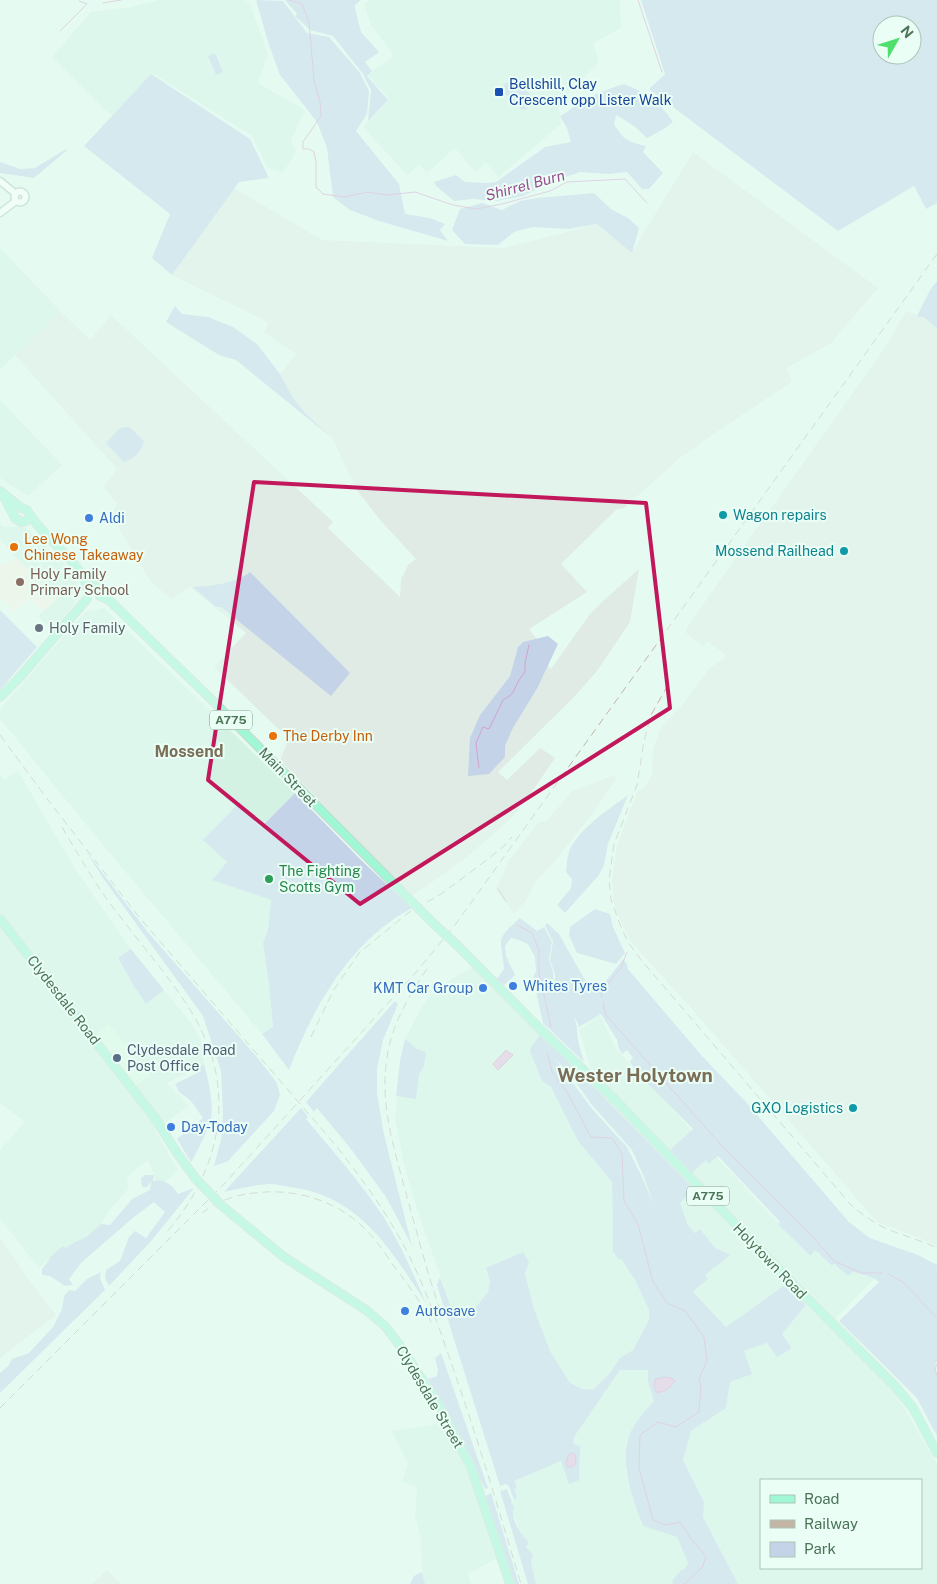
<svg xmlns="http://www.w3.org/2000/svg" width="937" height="1584" viewBox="0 0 937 1584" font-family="'Public Sans',sans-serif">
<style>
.residential{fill:#d3f2e4;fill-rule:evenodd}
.commercial{fill:#d9fbe2}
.industrial{fill:#dfebe4}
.education{fill:#f7efe1}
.green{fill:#c4d3e8;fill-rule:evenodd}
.water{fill:#e4bade;stroke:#d5a1ce}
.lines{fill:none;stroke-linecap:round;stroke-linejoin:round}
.stream{stroke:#d5a1ce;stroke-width:1}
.minor-casing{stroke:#acccb9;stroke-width:9}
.major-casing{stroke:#cdd8d0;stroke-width:10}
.minor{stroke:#fff;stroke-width:6}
.major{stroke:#a0f7d5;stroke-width:8}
.rail{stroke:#c4b4a4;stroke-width:1;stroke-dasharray:8 5;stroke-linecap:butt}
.major-bridge-casing{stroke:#cdd8d0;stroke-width:10;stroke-linecap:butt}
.major-bridge{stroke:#a0f7d5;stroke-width:8}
.marked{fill:none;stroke:#c2185b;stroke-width:4;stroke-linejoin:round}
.transit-dot{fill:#1a4fb4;stroke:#ebfef6;stroke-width:2}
.culture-dot{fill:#0f9aa8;stroke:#ebfef6;stroke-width:2}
.shop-dot{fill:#3f7fe0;stroke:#ebfef6;stroke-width:2}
.food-dot{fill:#e8710a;stroke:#ebfef6;stroke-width:2}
.education-dot{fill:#8d6e63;stroke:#ebfef6;stroke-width:2}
.worship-dot{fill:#6b7280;stroke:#ebfef6;stroke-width:2}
.leisure-dot{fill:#2e9e5b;stroke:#ebfef6;stroke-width:2}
.service-dot{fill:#5c6f8a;stroke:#ebfef6;stroke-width:2}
.labels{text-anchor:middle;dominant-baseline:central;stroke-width:4;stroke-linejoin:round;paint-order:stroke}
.shield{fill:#ebfef6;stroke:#7b9d87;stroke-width:1}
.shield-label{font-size:12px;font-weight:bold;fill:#4b7358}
.transit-label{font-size:14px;fill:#164399;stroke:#ebfef6;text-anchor:start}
.culture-label{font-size:14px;fill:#0d838f;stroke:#ebfef6;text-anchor:end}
.shop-label{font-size:14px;fill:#366cbe;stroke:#ebfef6;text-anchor:start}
.food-label{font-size:14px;fill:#c56008;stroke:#ebfef6;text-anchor:start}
.education-label{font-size:14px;fill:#785e54;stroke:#ebfef6;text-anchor:start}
.worship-label{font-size:14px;fill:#5b616d;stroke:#ebfef6;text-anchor:start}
.street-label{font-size:14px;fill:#4b7358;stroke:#ebfef6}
.leisure-label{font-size:14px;fill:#27864d;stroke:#ebfef6;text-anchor:start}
.service-label{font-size:14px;fill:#4e5e75;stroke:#ebfef6;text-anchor:start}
.water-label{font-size:15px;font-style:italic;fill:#994f8f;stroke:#ebfef6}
.quarter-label{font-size:16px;font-weight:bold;fill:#7b6e56;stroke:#ebfef6}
.district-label{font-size:19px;font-weight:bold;fill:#7b6e56;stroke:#ebfef6}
</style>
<rect width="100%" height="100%" fill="#e5fbf2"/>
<g class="residential">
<polygon points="158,0 245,0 250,4 268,54 258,83 305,110 291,141 296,152 283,173 268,168 252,136 157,76 152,74 113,115 106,111 52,57 91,12 127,8"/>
<polygon points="369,0 620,0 621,28 593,43 599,62 558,104 561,124 499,177 486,163 475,172 455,148 427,173 419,165 407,175 363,127 389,99 368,75 372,71 394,56 371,25 364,4"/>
<polygon points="0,248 60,311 0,370"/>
<polygon points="0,400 62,465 28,496 0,478"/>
<polygon points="0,522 3,527 25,527 78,576 75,604 53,631 38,616 56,598 15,557 0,539"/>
<polygon points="104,608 295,793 260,827 238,805 227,862 212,880 271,900 268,930 263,943 269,984 273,1028 262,1034 102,844 0,719 0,709 85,612"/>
<polygon points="18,771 77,872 131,949 118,959 146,1004 164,990 192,1024 201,1040 204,1064 167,1083 189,1106 155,1130 178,1170 165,1182 156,1180 148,1160 127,1177 129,1188 108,1212 101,1224 86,1237 73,1243 66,1248 63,1247 39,1268 0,1219 0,1150 25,1122 0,1103 0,775 4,780"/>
<polygon points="476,965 543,1032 532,1046 542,1081 551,1087 578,1141 612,1182 612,1217 622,1260 635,1280 649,1310 649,1320 633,1350 620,1358 610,1373 593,1391 583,1389 570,1383 550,1351 534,1309 525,1274 529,1262 490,1281 488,1292 476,1307 453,1313 416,1206 403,1160 395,1120 400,1061 405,1039 420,1010 432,993 452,979"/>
<polygon points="600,1015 616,1049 809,1256 815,1250 831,1266 833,1264 848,1276 853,1272 864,1276 875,1278 835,1319 591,1069 579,1030"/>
<polygon points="694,1189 786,1284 726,1327 693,1292 708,1279 705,1275 730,1255 715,1249 700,1229 695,1233 688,1225 680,1203"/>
<path d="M806 1305 887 1383 903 1406 937 1464V1584H738L703 1517 704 1502 683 1460 691 1431 726 1408 730 1382 744 1351 767 1343 792 1347 782 1334ZM761 1480H921V1568H761Z"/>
<polygon points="620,1370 648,1370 648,1382 654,1401 636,1423 627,1442 626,1472 634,1502 643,1526 677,1537 688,1563 685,1569 672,1581 673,1584 536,1584 531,1563 533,1555 526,1547 529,1542 520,1534 513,1512 511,1503 517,1497 514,1489 516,1487 514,1481 561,1461 573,1444 574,1437"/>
<polygon points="444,1423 468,1473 496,1559 468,1574 471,1584 425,1584 422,1572 421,1539 415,1516 417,1487 402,1482 408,1464 392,1431"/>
</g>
<polygon class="commercial" points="109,1024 150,1075 135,1086 95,1036"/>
<g class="industrial">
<polygon points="693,152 878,288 831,343 787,368 792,382 718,431 680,458 624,508 617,509 561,564 587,592 529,629 537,639 523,642 518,647 510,676 480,715 505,746 513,728 538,687 548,666 551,669 590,614 602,602 639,569 630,622 597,671 576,695 498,772 507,780 540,748 555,758 527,799 511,819 462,861 412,896 280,760 289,739 214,667 246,633 190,587 171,599 150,581 112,517 117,503 103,487 117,469 15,355 60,311 90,340 111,315 333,522 328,528 400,597 401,580 408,565 416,559 380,520 357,490 332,438 307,415 293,398 280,374 296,354 264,332 269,323 172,275 234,188 322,240 504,248 597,224 632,252"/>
<polygon points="906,311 925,318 937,328 937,1246 917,1237 877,1222 691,1008 631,942 620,920 613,900 612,879 617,846 637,792 646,786 652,774 653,749 661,728 681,706 708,670 719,661 724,659 726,655 707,641 703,646 686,633 687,627 884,349"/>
<polygon points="614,775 616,779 595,810 556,860 537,880 526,900 514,914 496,889 509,860 539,822 546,822 571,792"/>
<polygon points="0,1238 25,1274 56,1315 0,1358"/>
<polygon points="107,1570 121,1584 92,1584"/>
</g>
<polygon class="education" points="15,557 57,599 43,612 29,598 14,612 0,597 0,567 5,562 7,565"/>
<g class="green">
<polygon points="256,0 283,1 307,33 329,37 360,73 369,91 367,114 356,131 399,184 405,214 430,218 445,224 440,230 448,241 379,221 350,210 333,197 327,148 317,122 280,75 269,45"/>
<polygon points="285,0 361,0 355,5 355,8 361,32 379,52 365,62 372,71 367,76 388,100 368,121 371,90 363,74 333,36 310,30 295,16 297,14"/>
<path d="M641 0H937V203L926 209 914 186 838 231 649 89 665 74ZM882 25H912V55H882Z"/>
<polygon points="215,53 223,72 216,75 208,56"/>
<polygon points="151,74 250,139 269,178 239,182 172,275 152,258 170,214 84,146"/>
<polygon points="514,77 536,101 525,110 521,109 503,92 498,90"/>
<path d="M624 84C643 91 662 104 673 122L664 129 647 138 634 126 616 115 614 124C624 140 628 142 646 146L643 152 663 173 649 189H642L627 172 609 174 580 172 547 184 523 196 497 201 473 199 454 201 436 186 434 182 456 175 465 182 486 183 496 182 545 147 571 142 567 128 560 116C569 112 575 105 583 100 597 94 610 88 624 84Z"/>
<polygon points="66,149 66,151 34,178 0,173 0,162 20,169 35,168"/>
<polygon points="594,193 611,209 628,218 639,228 632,253 597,224 568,229 533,227 514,232 498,245 465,244 452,230 460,209 482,203 502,210 520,201 537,198"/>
<polygon points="937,281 937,328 925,318 917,316 930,290"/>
<polygon points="175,306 182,314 208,317 233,327 257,344 280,374 293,398 307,415 332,438 236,360 219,355 166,322"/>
<path d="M129 427 144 441C141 452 135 458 124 462L106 443 120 428Z"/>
<path d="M250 572 350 673 331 696 221 607H216L193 587C211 586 235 584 250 572Z"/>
<polygon points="0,610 37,647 0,690"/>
<polygon points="548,636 558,644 538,687 513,728 505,746 505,757 489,774 468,776 470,738 480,715 510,676 518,647 523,642"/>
<path d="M295 793 362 861 412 908C350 941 314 1006 289 1070L262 1034 273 1027 269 984 263 943 268 930 271 900 212 880 227 862 203 840 238 804 261 827Z"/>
<path d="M628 795 608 844 604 865 599 875 565 913 557 905 571 888 572 879 566 872C567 865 567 856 570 849 581 827 609 809 628 795Z"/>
<polygon points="85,850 147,931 256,1056 277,1083 280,1095 274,1111 228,1161 214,1166 221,1140 223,1115 221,1071 203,1016 103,878"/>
<polygon points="595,909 610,914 613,927 625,953 616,964 577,953 569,935 570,927"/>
<path d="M520 918 537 931 544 927 552 942 549 959 553 972 554 990 555 985V974L550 960 553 941 545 926 547 923 559 934 586 982 603 985 623 959 628 966 627 968 702 1056 746 1102 849 1222 870 1238 918 1255 937 1265V1362H936L935 1371 937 1373V1436L917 1398 839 1321 879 1282C873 1276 862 1275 853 1272L848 1276 834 1264 832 1266 815 1250 810 1256 778 1224 780 1222 718 1156 709 1164 706 1160 692 1173 670 1150 693 1129 638 1074 630 1062 633 1058 627 1050 622 1054 619 1049 617 1040 601 1014 579 1027 575 1017C575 1022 577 1025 577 1029 577 1041 581 1052 584 1062L543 1023 533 978 536 971 535 957 528 944 519 940 511 938 505 946 506 956 515 975 503 986 496 980 504 969C502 937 493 942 520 918Z"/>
<polygon points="131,949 164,990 146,1004 134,986 118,958"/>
<polygon points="395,1001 398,1004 383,1040 377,1069 377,1093 383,1130 412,1246 386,1197 351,1149 317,1108 314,1112 306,1102"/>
<path d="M540 1035 605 1098 694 1189 680 1203 688 1225 695 1233 700 1229 715 1248 730 1255 705 1275 708 1279 693 1292 726 1327 786 1284 806 1305 782 1334 792 1348 777 1357 767 1343 744 1351 752 1374 730 1382 726 1408 691 1431 683 1460 704 1502 703 1517 738 1584H673L672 1581 681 1570 685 1569 688 1563 677 1537 643 1526C633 1500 622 1471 627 1443 630 1427 644 1412 654 1401L648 1382V1370H620L574 1437 573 1444 580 1446 579 1480 569 1484 561 1461 514 1481 517 1488 514 1489 517 1497 514 1500 509 1486 505 1484 500 1486 437 1285 440 1277 453 1313 476 1307 488 1292 490 1281 486 1268 523 1252 529 1262 525 1274 534 1309 550 1351 570 1383 583 1389 593 1390 610 1373 620 1358 633 1350 649 1320V1310L635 1280 622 1260 618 1259 613 1251 612 1182 578 1141 551 1087 542 1081 530 1051 532 1046ZM555 1059 569 1073 592 1105 632 1150 644 1177 654 1205 643 1179 627 1147 593 1110Z"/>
<polygon points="405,1039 417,1049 426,1052 424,1066 419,1074 416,1099 396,1096 400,1061"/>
<path d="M204 1064C208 1079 214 1103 211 1119 208 1130 198 1151 191 1162L177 1139 203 1118 191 1101 179 1092 175 1084 201 1071 198 1067Z"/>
<path d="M301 1108 308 1117 306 1119C333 1151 360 1182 383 1216 400 1243 413 1273 426 1303 392 1252 361 1198 296 1188 287 1187 278 1184 269 1184 254 1185 239 1189 224 1192Z"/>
<path d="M145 1175H154L153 1181C163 1178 173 1185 178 1194L194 1188 152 1240 109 1286 105 1278 106 1270 120 1261 129 1237 135 1231 146 1238 165 1212 154 1202 134 1217 81 1263 69 1279 73 1285 65 1286 50 1276 42 1275V1269L49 1260H50L49 1258 63 1246 66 1248 73 1243 86 1237 101 1224 110 1225 132 1199 150 1190 151 1182 147 1187H142L141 1178Z"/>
<polygon points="101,1272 100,1278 105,1290 0,1393 0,1373 8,1366 12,1359 29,1353 53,1327 62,1309 64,1296 69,1290 75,1291 87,1279"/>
<polygon points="441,1353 488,1488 485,1489 468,1453 428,1379 437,1376 438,1370 435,1358"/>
<path d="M507 1489 512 1502 511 1503 514 1507C510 1519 520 1534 529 1542L526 1547 533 1555 531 1563 536 1584H528L500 1491Z"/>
<polygon points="491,1493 519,1584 513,1584 484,1497"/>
<polygon points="422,1572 425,1584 410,1584 414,1576"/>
</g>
<g class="water">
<polygon points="506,1050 513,1055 498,1070 493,1064"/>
<path d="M665 1377 672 1378 675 1381C671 1387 664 1394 656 1392L654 1387 655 1379Z"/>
<path d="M571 1453H574C577 1456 576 1464 573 1467H568L566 1463 568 1456Z"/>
</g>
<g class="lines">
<g class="stream">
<polyline points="289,0 302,4 309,22 314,80 320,102 321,116 303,142 303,149 309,149 314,152 316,162 316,187 323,194 345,197 367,192 387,195 415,192 453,205 476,209 502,204 550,191 567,182 625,179 647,203"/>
<polyline points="638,0 662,72"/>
<polyline points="103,3 121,0"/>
<polyline points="60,31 87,4 79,1"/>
<polyline points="479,768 476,743 483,727 489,729 503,700 512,694 519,680 525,672 525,663 529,645"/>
<polyline points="498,889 506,901"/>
<polyline points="517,925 532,933 539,950 539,972 551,1027"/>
<polyline points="602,997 601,992 621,968 627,952"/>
<polyline points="603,1002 606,1015 722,1146 812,1236 834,1261 862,1273 882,1273"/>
<polyline points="547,1053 552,1071 568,1094 591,1137 612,1138 622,1154 624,1201 638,1224 653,1282 667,1303 685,1311 704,1337 707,1361 699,1379 701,1386 699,1412 676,1427 658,1422 640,1435 639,1468 653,1520 666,1525 680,1522 692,1540 706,1556 702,1568 684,1584"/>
<polyline points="889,1274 904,1283 937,1318"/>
<polyline points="937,1364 935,1369 937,1376"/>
</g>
<defs>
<g id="minor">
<polyline points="0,181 16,194"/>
<circle cx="20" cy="197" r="5.5"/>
<polyline points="0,213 16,201"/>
</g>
<g id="major">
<path d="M0 491 21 508 27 510C40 533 62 548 78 569 82 574 85 581 87 587"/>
<polyline points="3,495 15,518 21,522 26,521"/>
<path d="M87 587C95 583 101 588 100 596"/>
<polyline points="100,596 109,600 216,704 413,903"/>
<polyline points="0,697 19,678 87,599"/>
<polyline points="423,913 434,924"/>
<polyline points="0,919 155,1118 177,1153 196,1179"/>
<polyline points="457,945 537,1026 614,1099 808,1299 895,1386 913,1408 937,1453"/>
<polyline points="222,1206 284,1257 366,1310 385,1326 401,1347 441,1409 471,1467 510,1584"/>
</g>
</defs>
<use href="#minor" class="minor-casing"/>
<use href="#major" class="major-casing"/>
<use href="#minor" class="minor"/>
<use href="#major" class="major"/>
<g class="rail">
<path d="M668 685 651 715 644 741 637 785 614 844 609 880 611 899 619 922 628 942 642 961 851 1205C860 1213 870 1220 881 1226 899 1235 919 1239 937 1248"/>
<path d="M0 735 48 800 139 917 332 1141C358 1173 383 1207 403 1244 425 1285 440 1330 455 1374 479 1443 500 1514 521 1584"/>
<path d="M62 827C76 851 90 875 106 898 124 922 143 946 162 970 177 990 193 1011 203 1034 236 1104 215 1178 165 1234"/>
<path d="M427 969C409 995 391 1026 387 1058 379 1107 396 1154 408 1201 418 1236 427 1272 439 1307"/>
<polyline points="311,1037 333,991 359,953 408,913 441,894 480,865 503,847 512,837"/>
<path d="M202 1213C221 1198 243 1193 266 1192 303 1190 342 1204 367 1231 377 1241 385 1253 393 1265 407 1283 421 1302 431 1322"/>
<polyline points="0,1408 225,1183 418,970 455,925 937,254"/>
</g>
<defs>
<g id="major-bridge">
<polyline points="413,903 423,913"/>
<polyline points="434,924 457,945"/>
<polyline points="196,1179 222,1206"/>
</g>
</defs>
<use href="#major-bridge" class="major-bridge-casing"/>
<use href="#major-bridge" class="major-bridge"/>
</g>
<path d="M0 0H937V1584H0ZM254 482 646 503 670 708 360 904 208 780Z" fill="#e5fbf2" fill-opacity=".55" fill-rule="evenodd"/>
<path class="marked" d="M254 482 646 503 670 708 360 904 208 780Z"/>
<rect class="transit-dot" x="494" y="87" width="10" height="10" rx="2.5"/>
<g class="culture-dot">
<circle cx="723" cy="515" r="5"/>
<circle cx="844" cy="551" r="5"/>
<circle cx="853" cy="1108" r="5"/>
</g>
<g class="shop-dot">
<circle cx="89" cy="518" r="5"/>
<circle cx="513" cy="986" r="5"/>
<circle cx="483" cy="988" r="5"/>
<circle cx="171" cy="1127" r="5"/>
<circle cx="405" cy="1311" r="5"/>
</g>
<g class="food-dot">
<circle cx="14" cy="547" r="5"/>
<circle cx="273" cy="736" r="5"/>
</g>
<circle class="education-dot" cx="20" cy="582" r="5"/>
<circle class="worship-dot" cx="39" cy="628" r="5"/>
<circle class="leisure-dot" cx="269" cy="879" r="5"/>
<circle class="service-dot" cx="117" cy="1058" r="5"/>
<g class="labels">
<g class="shield">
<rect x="210" y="710.5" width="42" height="19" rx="4"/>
<rect x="687" y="1186.5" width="42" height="19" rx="4"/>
</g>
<g class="shield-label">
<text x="231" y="720">A775</text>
<text x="708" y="1196">A775</text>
</g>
<g class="transit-label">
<text x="509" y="84">Bellshill, Clay<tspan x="509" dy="16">Crescent opp Lister Walk</tspan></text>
</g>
<g class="culture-label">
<text x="733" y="515" text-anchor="start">Wagon repairs</text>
<text x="834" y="551">Mossend Railhead</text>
<text x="843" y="1108">GXO Logistics</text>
</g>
<g class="shop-label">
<text x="99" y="518">Aldi</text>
<text x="523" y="986">Whites Tyres</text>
<text x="473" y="988" text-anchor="end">KMT Car Group</text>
<text x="181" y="1127">Day-Today</text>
<text x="415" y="1311">Autosave</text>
</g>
<g class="food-label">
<text x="24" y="539">Lee Wong<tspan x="24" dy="16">Chinese Takeaway</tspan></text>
<text x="283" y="736">The Derby Inn</text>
</g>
<g class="education-label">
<text x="30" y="574">Holy Family<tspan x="30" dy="16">Primary School</tspan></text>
</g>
<g class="worship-label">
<text x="49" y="628">Holy Family</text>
</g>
<g class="street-label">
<text transform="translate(288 777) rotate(46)">Main Street</text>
<text transform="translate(64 1000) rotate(52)">Clydesdale Road</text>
<text transform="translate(770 1261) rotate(46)">Holytown Road</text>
<text transform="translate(430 1397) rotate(59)">Clydesdale Street</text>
</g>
<g class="leisure-label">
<text x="279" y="871">The Fighting<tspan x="279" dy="16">Scotts Gym</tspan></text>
</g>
<g class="service-label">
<text x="127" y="1050">Clydesdale Road<tspan x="127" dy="16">Post Office</tspan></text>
</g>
<g class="water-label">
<text transform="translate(525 185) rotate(-15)">Shirrel Burn</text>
</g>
<g class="quarter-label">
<text x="189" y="751">Mossend</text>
</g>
<g class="district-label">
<text x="635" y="1075">Wester Holytown</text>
</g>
</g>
<rect x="760" y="1479" width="162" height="90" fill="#ebfef6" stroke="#abc6b7"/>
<rect x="770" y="1495" width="25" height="8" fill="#a0f7d5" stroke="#abc6b7"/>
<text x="804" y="1504" font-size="15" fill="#4b7358">Road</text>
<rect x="770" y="1520" width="25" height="8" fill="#c4b4a4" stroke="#abc6b7"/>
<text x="804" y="1529" font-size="15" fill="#4b7358">Railway</text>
<rect x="770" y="1542" width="25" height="15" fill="#c4d3e8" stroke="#abc6b7"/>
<text x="804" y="1554" font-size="15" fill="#4b7358">Park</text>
<g transform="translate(897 40) rotate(51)"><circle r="24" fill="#ebfef6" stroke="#abc6b7"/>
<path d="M0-4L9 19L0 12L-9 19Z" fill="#4fdf6d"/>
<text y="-8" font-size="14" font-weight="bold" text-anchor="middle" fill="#4b7358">N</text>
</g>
</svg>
